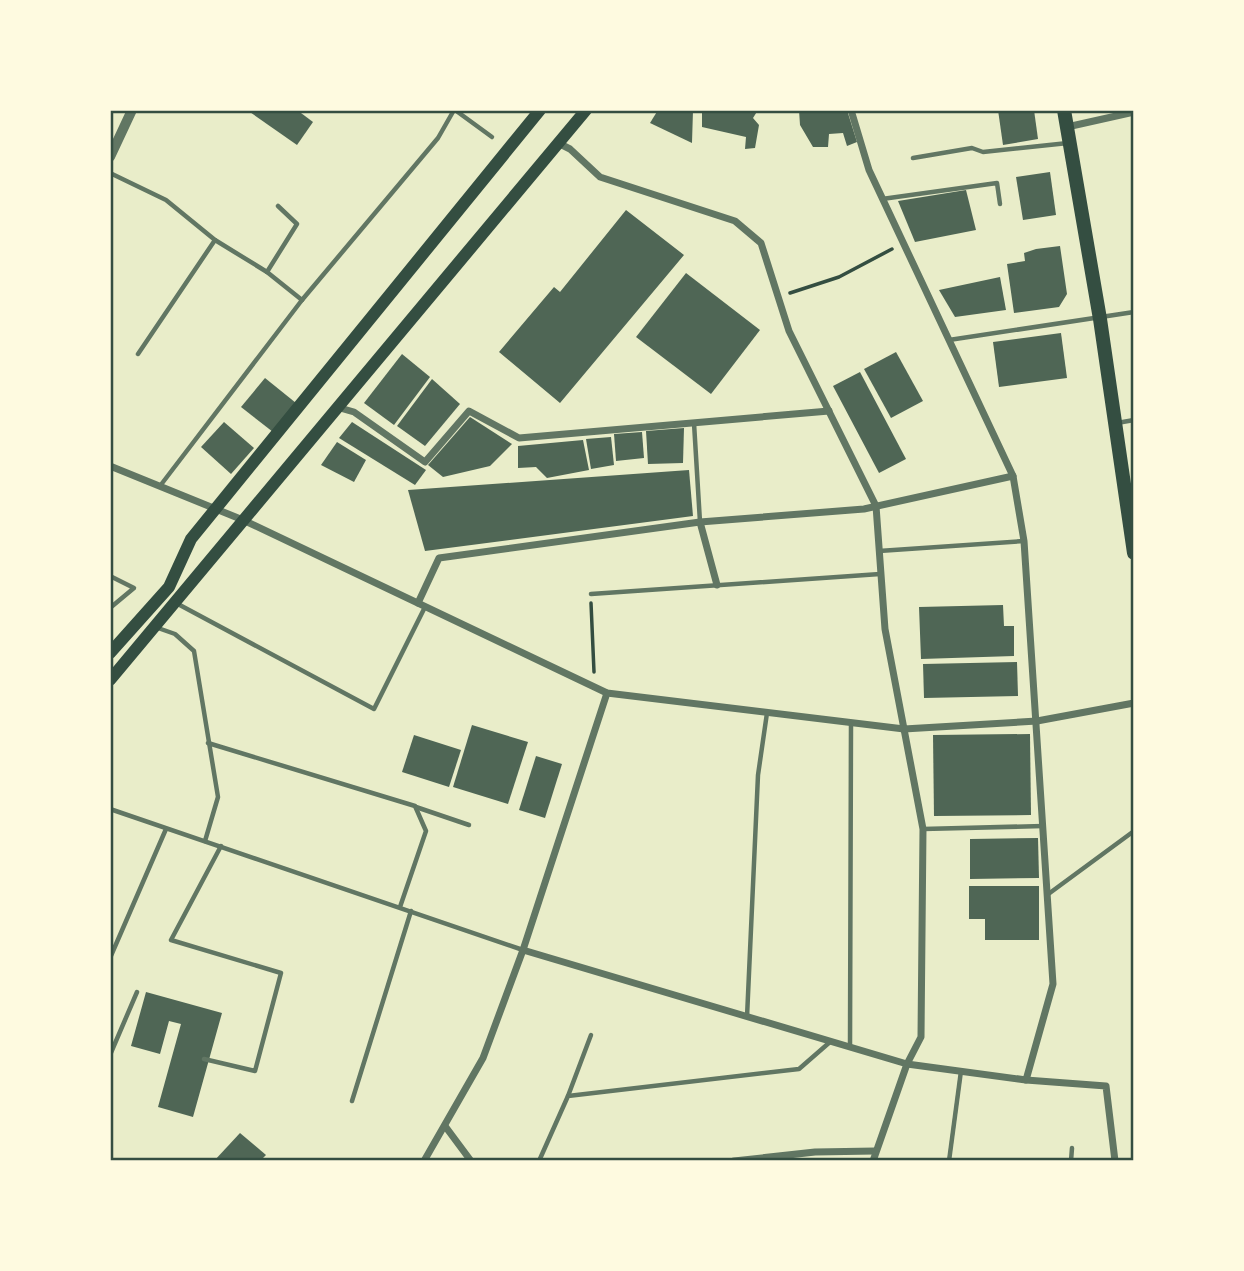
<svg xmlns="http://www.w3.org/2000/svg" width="1244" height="1271" viewBox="0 0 1244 1271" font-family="Helvetica,sans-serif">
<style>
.building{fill:#4f6655}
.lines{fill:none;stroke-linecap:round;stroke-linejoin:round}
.path{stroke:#344e41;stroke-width:3.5}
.service{stroke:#617663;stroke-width:4.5}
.minor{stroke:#617663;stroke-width:7}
.tertiary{stroke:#617663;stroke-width:10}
.secondary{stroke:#344e41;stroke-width:12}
.primary{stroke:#344e41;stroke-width:14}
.neatline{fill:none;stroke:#344e41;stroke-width:2.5}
</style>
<rect width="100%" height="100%" fill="#e9edc9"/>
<g class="building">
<polygon points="247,110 297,110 313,122 297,145"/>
<polygon points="658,110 693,110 692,143 650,123"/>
<polygon points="702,110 758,110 753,118 759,125 755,148 745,149 746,137 702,127"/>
<polygon points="799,110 847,110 857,142 847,146 843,133 829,134 828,147 813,147 800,125"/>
<polygon points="998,110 1034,110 1038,139 1003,145"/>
<polygon points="1050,172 1056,215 1023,220 1016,177"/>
<polygon points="966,190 976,230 915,242 898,201"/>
<polygon points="626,210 684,255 560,403 499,352 554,287 560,292"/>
<polygon points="1060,246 1067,294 1059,307 1014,313 1007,264 1025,261 1024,253 1036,249"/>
<polygon points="686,273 760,330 711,394 636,337"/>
<polygon points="1000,277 1006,310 955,317 939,290"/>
<polygon points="1061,333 1067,378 999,387 993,342"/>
<polygon points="896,352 923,401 891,418 864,369"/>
<polygon points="402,354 430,377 394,425 364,403"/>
<polygon points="860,372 906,459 879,473 833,386"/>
<polygon points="265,378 296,403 273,432 241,407"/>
<polygon points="432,379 460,404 425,446 397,426"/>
<polygon points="470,417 512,444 490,466 443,477 428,465"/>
<polygon points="224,422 254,448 231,474 201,447"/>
<polygon points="352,422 426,470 415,485 339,438"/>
<polygon points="684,428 683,463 648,464 646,431"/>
<polygon points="642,432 644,458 616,461 614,434"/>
<polygon points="611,437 614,465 591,469 586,439"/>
<polygon points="583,440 589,470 547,478 536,467 518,468 518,446"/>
<polygon points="337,442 366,460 354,482 321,465"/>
<polygon points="689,470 693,516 425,551 408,490"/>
<polygon points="1003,605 1004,626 1014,626 1014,656 921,659 919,607"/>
<polygon points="1017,662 1018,696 924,698 923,664"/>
<polygon points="472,725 528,742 508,804 453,787"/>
<polygon points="1030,734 1031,815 934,816 933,735"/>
<polygon points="414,735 461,750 449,787 402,772"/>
<polygon points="536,756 562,764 545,818 519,810"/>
<polygon points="1038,838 1039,878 970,879 970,839"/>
<polygon points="969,886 1039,886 1039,940 985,940 985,919 969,919"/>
<polygon points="146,992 222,1013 193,1117 158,1107 181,1024 169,1021 160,1054 131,1046"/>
<polygon points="240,1133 266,1155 260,1161 214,1161"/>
</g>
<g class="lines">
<g class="path">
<polyline points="790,293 839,277 892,249"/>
<polyline points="591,603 594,672"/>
</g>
<g class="service">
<polyline points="455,110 492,137"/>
<polyline points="913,158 972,148 983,152 1068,143"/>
<polyline points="110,173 166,200 215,240 267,272 302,300"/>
<polyline points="882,199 997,183 1000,204"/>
<polyline points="267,272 297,224 278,206"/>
<polyline points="949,340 1134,312"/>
<polyline points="138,354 215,240"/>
<polyline points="694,423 700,522"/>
<polyline points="1117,423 1134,420"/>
<polyline points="160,486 302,300 438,138 454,110"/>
<polyline points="879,551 1024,541"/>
<polyline points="110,576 134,588 110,608"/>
<polyline points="591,594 880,574"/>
<polyline points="176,603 374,709 425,607"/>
<polyline points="158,628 175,634 194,651 218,797 205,841"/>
<polyline points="208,743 415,806 426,831 400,907"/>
<polyline points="416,807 469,825"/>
<polyline points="110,809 523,950"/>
<polyline points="923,829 1043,826"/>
<polyline points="1047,895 1134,831"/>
<polyline points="110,958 166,829"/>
<polyline points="747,1017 758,775 767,713"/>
<polyline points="850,1047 851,723"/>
<polyline points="110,1055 137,992"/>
<polyline points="204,1059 255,1071 281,973 171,940 221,846"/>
<polyline points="568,1096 591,1035"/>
<polyline points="352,1101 411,911"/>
<polyline points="539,1161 568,1096 799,1069 830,1042"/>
<polyline points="949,1161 961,1071"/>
<polyline points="1071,1161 1072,1148"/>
</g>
<g class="minor">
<polyline points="1067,127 1134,112"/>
<polyline points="558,143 570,149 600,177 735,221 761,243 789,331 876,506 885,629 923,829 921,1037 907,1064 1026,1080 1053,984 1024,541 1013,476 869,170 851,110"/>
<polyline points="340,408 354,412 425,462 469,411 519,438 829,411"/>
<polyline points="110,466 243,520 607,693 904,729 1037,721 1134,703"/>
<polyline points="700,522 717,585"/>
<polyline points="418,603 439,558 700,522 864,509 1013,476"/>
<polyline points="523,950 907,1064 873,1161"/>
<polyline points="1026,1080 1106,1086 1115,1161"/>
<polyline points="445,1126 471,1161"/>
<polyline points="424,1161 483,1058 523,950 607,693"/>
<polyline points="734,1161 815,1152 875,1151"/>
</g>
<polyline class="tertiary" points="110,157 132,110"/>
<g class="secondary">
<polyline points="110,653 169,587 191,539 540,110"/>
<polyline points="110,680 586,110"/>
</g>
<polyline class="primary" points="1064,110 1100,319 1134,553"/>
</g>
<rect width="1244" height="1271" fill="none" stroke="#fefae0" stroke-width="224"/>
<rect x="112" y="112" width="1020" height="1047" class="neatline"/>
</svg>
